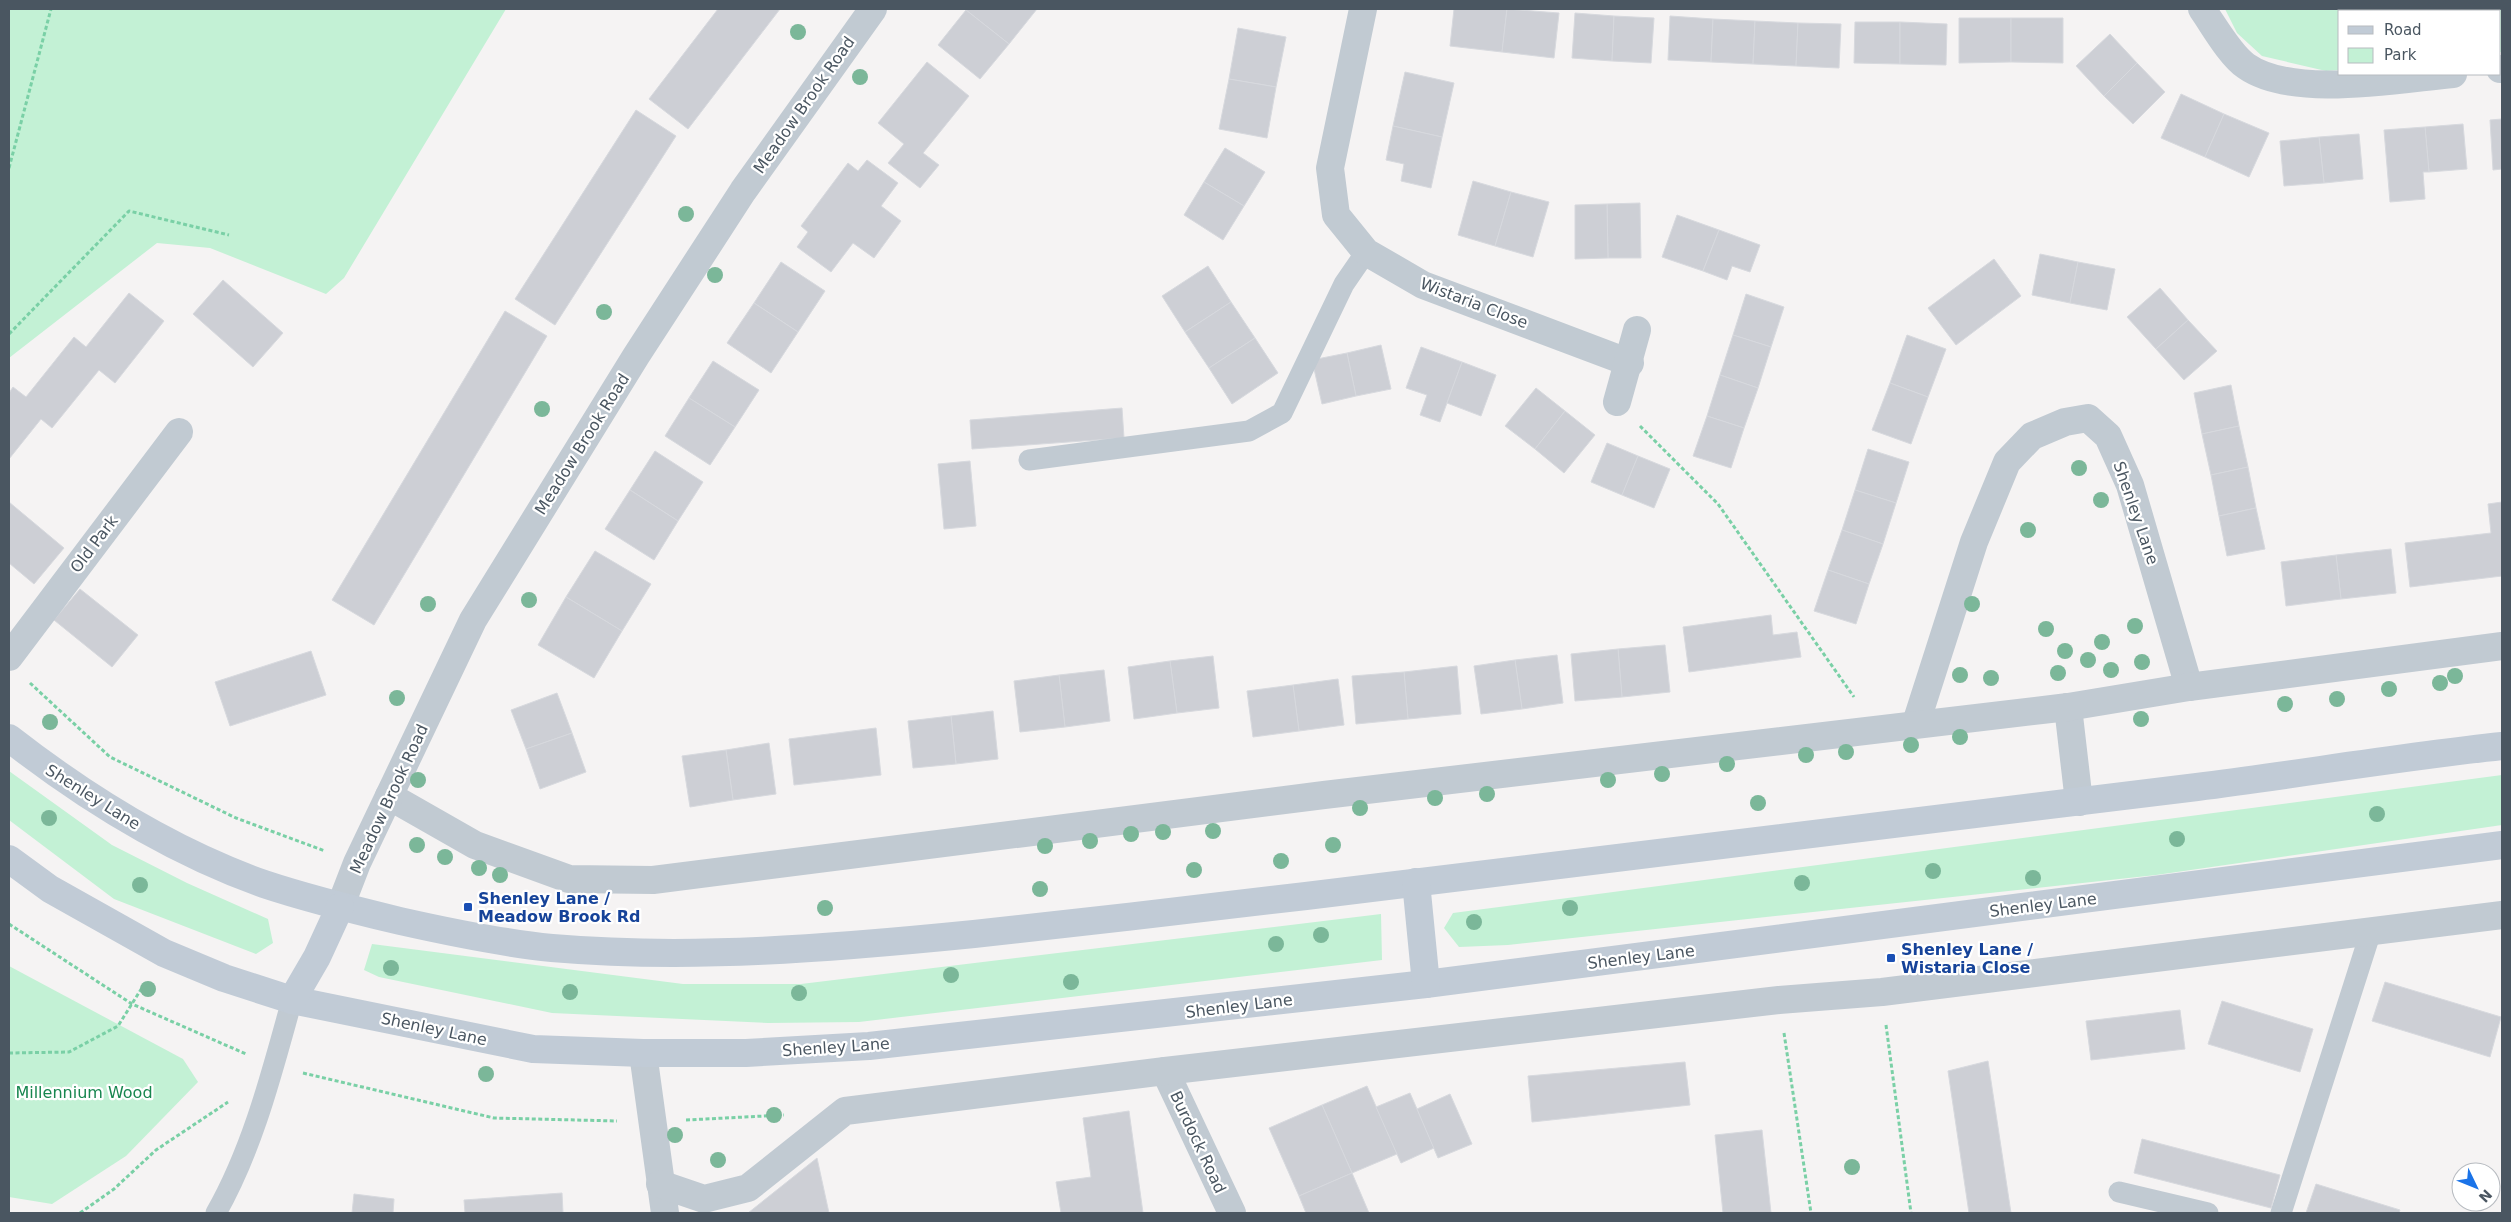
<svg xmlns="http://www.w3.org/2000/svg" width="2511" height="1222" viewBox="0 0 2511 1222" font-family="'DejaVu Sans',sans-serif">
<style>
.green{fill:#c3f1d5}
.building{fill:#cdcfd5;stroke:#d7d9de}
.lines{fill:none;stroke-linecap:round;stroke-linejoin:round}
.path{stroke:#7ad0a6;stroke-width:3;stroke-dasharray:4 2.5;stroke-linecap:butt}
.service{stroke:#c1cad2;stroke-width:21}
.minor{stroke:#c1cad2;stroke-width:28}
.secondary{stroke:#c1cbd6;stroke-width:28}
.tree{fill:#7bb799}
.transit-dot{fill:#1a4fb4;stroke:#fff;stroke-width:2}
.labels{text-anchor:middle;dominant-baseline:central;stroke-width:4.5;stroke-linejoin:round;paint-order:stroke}
.street-label{font-size:16px;fill:#4a5661;stroke:#fff}
.transit-label{font-size:16px;font-weight:bold;fill:#164399;stroke:#fff;text-anchor:start}
.park-label{font-size:16px;fill:#17864f;stroke:#fff}
</style>
<rect width="100%" height="100%" fill="#f5f3f3"/>
<g class="green">
<polygon points="9,9 506,9 344,278 326,294 210,248 157,243 9,358"/>
<polygon points="2225,9 2502,9 2502,52 2500,52 2500,11 2340,11 2340,70 2326,71 2262,56 2237,33"/>
<polygon points="9,771 112,845 187,883 268,919 273,943 256,954 114,899 9,820"/>
<polygon points="2502,775 2502,825 2156,875 1508,945 1459,947 1444,928 1453,913"/>
<polygon points="1381,914 1382,960 859,1022 768,1023 552,1013 379,977 364,970 372,944 683,984 801,984"/>
<polygon points="9,966 183,1059 198,1082 126,1156 52,1204 9,1197"/>
</g>
<g class="building">
<polygon points="718,9 780,9 688,129 649,99"/>
<polygon points="967,9 1037,9 1009,44 966,10"/>
<polygon points="1454,9 1507,9 1502,52 1450,46"/>
<polygon points="1507,9 1559,13 1554,58 1502,52"/>
<polygon points="966,10 1009,44 980,79 938,45"/>
<polygon points="1575,13 1614,16 1612,61 1572,58"/>
<polygon points="1614,16 1654,18 1651,63 1612,61"/>
<polygon points="1670,16 1713,19 1711,62 1668,60"/>
<polygon points="1959,18 2011,18 2011,62 1959,63"/>
<polygon points="2011,18 2063,18 2063,63 2011,62"/>
<polygon points="1713,19 1755,21 1753,64 1711,62"/>
<polygon points="1755,21 1798,23 1796,66 1753,64"/>
<polygon points="1855,22 1900,22 1900,64 1854,63"/>
<polygon points="1900,22 1947,24 1946,65 1900,64"/>
<polygon points="1798,23 1841,24 1839,68 1796,66"/>
<polygon points="1238,28 1286,37 1276,87 1229,79"/>
<polygon points="2110,34 2137,63 2104,96 2076,66"/>
<polygon points="927,62 969,96 923,153 939,165 920,188 888,163 904,144 878,123"/>
<polygon points="2137,63 2165,92 2133,124 2104,96"/>
<polygon points="1405,72 1454,83 1442,137 1393,126"/>
<polygon points="1229,79 1276,87 1267,138 1219,129"/>
<polygon points="2181,94 2224,114 2205,157 2161,138"/>
<polygon points="636,110 676,136 555,325 515,299"/>
<polygon points="2224,114 2269,133 2249,177 2205,157"/>
<polygon points="2502,119 2502,169 2493,170 2490,120"/>
<polygon points="2463,124 2467,169 2429,172 2425,127"/>
<polygon points="1393,126 1442,137 1431,188 1401,181 1404,164 1386,160"/>
<polygon points="2425,127 2429,172 2423,172 2425,199 2390,202 2384,130"/>
<polygon points="2359,134 2363,179 2324,183 2319,137"/>
<polygon points="2319,137 2324,183 2284,186 2280,141"/>
<polygon points="1225,148 1265,172 1244,206 1204,182"/>
<polygon points="867,160 898,183 881,206 901,221 874,258 853,243 831,272 797,247 808,232 801,226 848,163 858,171"/>
<polygon points="1473,181 1511,192 1495,246 1458,235"/>
<polygon points="1204,182 1244,206 1223,240 1184,215"/>
<polygon points="1511,192 1549,202 1533,257 1495,246"/>
<polygon points="1640,203 1641,258 1608,258 1607,204"/>
<polygon points="1607,204 1608,258 1575,259 1575,205"/>
<polygon points="1677,215 1719,230 1703,271 1662,257"/>
<polygon points="1719,230 1760,245 1750,272 1732,266 1727,280 1703,271"/>
<polygon points="2040,254 2078,262 2070,303 2032,295"/>
<polygon points="1994,259 2021,296 1956,345 1928,308"/>
<polygon points="781,262 825,291 798,332 754,303"/>
<polygon points="2078,262 2115,269 2107,310 2070,303"/>
<polygon points="1208,266 1231,302 1185,332 1162,296"/>
<polygon points="223,280 283,333 253,367 193,314"/>
<polygon points="2160,288 2188,320 2156,349 2127,317"/>
<polygon points="129,293 164,321 115,383 99,370 52,428 41,419 9,459 9,393 13,387 26,397 74,337 86,347"/>
<polygon points="1746,294 1784,307 1771,347 1733,335"/>
<polygon points="1231,302 1255,338 1209,368 1185,332"/>
<polygon points="754,303 798,332 771,373 727,343"/>
<polygon points="505,311 547,336 374,625 332,600"/>
<polygon points="2188,320 2217,351 2184,380 2156,349"/>
<polygon points="1733,335 1771,347 1758,388 1720,375"/>
<polygon points="1907,335 1946,349 1928,397 1890,383"/>
<polygon points="1255,338 1278,373 1232,404 1209,368"/>
<polygon points="1381,345 1391,389 1356,396 1347,353"/>
<polygon points="1421,347 1462,362 1440,422 1420,415 1427,395 1406,388"/>
<polygon points="1347,353 1356,396 1322,404 1312,360"/>
<polygon points="713,361 759,390 735,427 689,398"/>
<polygon points="1462,362 1496,375 1481,416 1447,403"/>
<polygon points="1720,375 1758,388 1744,428 1707,416"/>
<polygon points="1890,383 1928,397 1911,444 1872,430"/>
<polygon points="2231,385 2239,426 2202,434 2194,393"/>
<polygon points="1536,388 1565,411 1535,449 1505,426"/>
<polygon points="689,398 735,427 710,465 665,436"/>
<polygon points="1122,408 1124,438 972,449 970,420"/>
<polygon points="1565,411 1595,435 1564,473 1535,449"/>
<polygon points="1707,416 1744,428 1731,468 1693,456"/>
<polygon points="2239,426 2248,467 2211,475 2202,434"/>
<polygon points="1607,443 1638,456 1622,495 1591,482"/>
<polygon points="1868,449 1909,462 1896,503 1855,490"/>
<polygon points="655,451 703,482 678,521 630,490"/>
<polygon points="1638,456 1670,469 1654,508 1622,495"/>
<polygon points="970,461 976,526 944,529 938,464"/>
<polygon points="2248,467 2256,508 2219,516 2211,475"/>
<polygon points="630,490 678,521 654,560 605,529"/>
<polygon points="1855,490 1896,503 1883,544 1842,530"/>
<polygon points="9,502 64,548 34,584 9,563"/>
<polygon points="2502,502 2502,576 2410,587 2405,543 2491,533 2488,504"/>
<polygon points="2256,508 2265,549 2227,556 2219,516"/>
<polygon points="1842,530 1883,544 1869,584 1828,570"/>
<polygon points="2391,549 2396,593 2341,599 2336,555"/>
<polygon points="595,551 651,584 622,631 566,597"/>
<polygon points="2336,555 2341,599 2286,606 2281,562"/>
<polygon points="1828,570 1869,584 1856,624 1814,611"/>
<polygon points="80,589 138,635 112,667 54,620"/>
<polygon points="566,597 622,631 594,678 538,645"/>
<polygon points="1771,615 1773,635 1797,632 1801,657 1689,672 1683,627"/>
<polygon points="1665,645 1670,692 1622,697 1618,649"/>
<polygon points="1618,649 1622,697 1575,701 1571,654"/>
<polygon points="311,651 326,695 230,726 215,682"/>
<polygon points="1557,655 1563,703 1522,709 1515,660"/>
<polygon points="1213,656 1219,708 1177,713 1170,661"/>
<polygon points="1515,660 1522,709 1481,714 1474,666"/>
<polygon points="1170,661 1177,713 1134,719 1128,667"/>
<polygon points="1457,666 1461,714 1408,719 1404,672"/>
<polygon points="1104,670 1110,721 1065,727 1059,675"/>
<polygon points="1404,672 1408,719 1356,724 1352,676"/>
<polygon points="1059,675 1065,727 1020,732 1014,681"/>
<polygon points="1338,679 1344,725 1299,731 1293,685"/>
<polygon points="1293,685 1299,731 1253,737 1247,691"/>
<polygon points="557,693 572,733 526,749 511,710"/>
<polygon points="993,711 998,759 956,764 951,716"/>
<polygon points="951,716 956,764 913,768 908,721"/>
<polygon points="876,728 881,775 794,785 789,739"/>
<polygon points="572,733 586,772 540,789 526,749"/>
<polygon points="769,743 776,794 733,800 726,750"/>
<polygon points="726,750 733,800 690,807 682,756"/>
<polygon points="2385,982 2501,1017 2490,1057 2372,1021"/>
<polygon points="2222,1001 2313,1029 2300,1072 2208,1044"/>
<polygon points="2180,1010 2185,1049 2091,1060 2086,1021"/>
<polygon points="1988,1061 2011,1213 1969,1213 1948,1071"/>
<polygon points="1685,1062 1690,1105 1532,1122 1528,1076"/>
<polygon points="1367,1086 1397,1154 1352,1173 1322,1105"/>
<polygon points="1410,1093 1434,1148 1401,1163 1376,1107"/>
<polygon points="1450,1094 1472,1144 1438,1158 1417,1109"/>
<polygon points="1322,1105 1352,1173 1299,1196 1269,1128"/>
<polygon points="1129,1111 1143,1213 1061,1213 1056,1182 1091,1177 1083,1118"/>
<polygon points="1762,1130 1771,1213 1723,1213 1715,1135"/>
<polygon points="2142,1139 2280,1175 2271,1208 2134,1173"/>
<polygon points="817,1158 829,1213 748,1213"/>
<polygon points="1352,1173 1369,1213 1306,1213 1299,1196"/>
<polygon points="2316,1184 2400,1210 2399,1213 2306,1213"/>
<polygon points="562,1193 563,1213 465,1213 464,1200"/>
<polygon points="354,1194 394,1199 393,1213 352,1213"/>
</g>
<g class="lines">
<g class="path">
<polyline points="9,168 51,9"/>
<polyline points="9,334 129,211 229,235"/>
<polyline points="1640,426 1718,504 1854,697"/>
<polyline points="30,683 110,757 236,818 325,851"/>
<polyline points="9,924 132,1004 246,1054"/>
<polyline points="1886,1025 1911,1213"/>
<polyline points="1784,1033 1811,1213"/>
<polyline points="9,1053 69,1052 118,1026 145,983"/>
<polyline points="303,1073 494,1118 617,1121"/>
<polyline points="686,1120 784,1115"/>
<polyline points="80,1213 114,1189 156,1150 228,1102"/>
</g>
<g class="service">
<polyline points="1029,460 1249,431 1282,413 1344,284 1366,252"/>
<polyline points="2119,1192 2208,1213"/>
<path d="M216 1213C253 1148 272 1072 292 1000"/>
<polyline points="2281,1213 2371,931"/>
</g>
<g class="minor">
<polyline points="1363,9 1330,168 1336,215 1366,252 1423,285 1630,363"/>
<path d="M2202 9C2214 26 2230 55 2246 66 2293 99 2398 79 2453 74"/>
<polyline points="2500,69 2502,69"/>
<polyline points="1617,402 1637,330"/>
<polyline points="9,657 179,432"/>
<polyline points="2068,707 2079,802"/>
<polyline points="1916,723 1974,542 2007,462 2032,436 2065,422 2088,418 2108,436 2130,485 2189,687"/>
<polyline points="389,796 475,845 569,879 653,880 1324,795 2068,707 2189,687 2502,646"/>
<polyline points="340,907 357,863 473,620 636,356 743,191 873,9"/>
<polyline points="643,1053 665,1213"/>
<polyline points="1165,1071 1232,1213"/>
<polyline points="660,1184 704,1199 748,1188 845,1111 1165,1071 1779,1000 1882,992 2502,915"/>
</g>
<g class="secondary">
<path d="M9 738C86 798 171 851 264 884 309 899 354 910 400 921 449 932 501 943 552 948 692 960 834 948 974 934 1085 922 1195 909 1306 896 1603 860 1900 824 2197 787 2299 774 2400 757 2502 746"/>
<polyline points="9,859 50,889 164,953 224,978 292,1000 533,1049 643,1053 746,1053 869,1046 1426,984 2502,845"/>
<polyline points="1416,882 1426,984"/>
<polyline points="292,1000 317,957 340,907"/>
</g>
</g>
<g class="tree">
<circle cx="798" cy="32" r="8"/>
<circle cx="860" cy="77" r="8"/>
<circle cx="686" cy="214" r="8"/>
<circle cx="715" cy="275" r="8"/>
<circle cx="604" cy="312" r="8"/>
<circle cx="542" cy="409" r="8"/>
<circle cx="2079" cy="468" r="8"/>
<circle cx="2101" cy="500" r="8"/>
<circle cx="2028" cy="530" r="8"/>
<circle cx="529" cy="600" r="8"/>
<circle cx="428" cy="604" r="8"/>
<circle cx="1972" cy="604" r="8"/>
<circle cx="2135" cy="626" r="8"/>
<circle cx="2046" cy="629" r="8"/>
<circle cx="2102" cy="642" r="8"/>
<circle cx="2065" cy="651" r="8"/>
<circle cx="2088" cy="660" r="8"/>
<circle cx="2142" cy="662" r="8"/>
<circle cx="2111" cy="670" r="8"/>
<circle cx="2058" cy="673" r="8"/>
<circle cx="1960" cy="675" r="8"/>
<circle cx="2455" cy="676" r="8"/>
<circle cx="1991" cy="678" r="8"/>
<circle cx="2440" cy="683" r="8"/>
<circle cx="2389" cy="689" r="8"/>
<circle cx="397" cy="698" r="8"/>
<circle cx="2337" cy="699" r="8"/>
<circle cx="2285" cy="704" r="8"/>
<circle cx="2141" cy="719" r="8"/>
<circle cx="50" cy="722" r="8"/>
<circle cx="1960" cy="737" r="8"/>
<circle cx="1911" cy="745" r="8"/>
<circle cx="1846" cy="752" r="8"/>
<circle cx="1806" cy="755" r="8"/>
<circle cx="1727" cy="764" r="8"/>
<circle cx="1662" cy="774" r="8"/>
<circle cx="418" cy="780" r="8"/>
<circle cx="1608" cy="780" r="8"/>
<circle cx="1487" cy="794" r="8"/>
<circle cx="1435" cy="798" r="8"/>
<circle cx="1758" cy="803" r="8"/>
<circle cx="1360" cy="808" r="8"/>
<circle cx="2377" cy="814" r="8"/>
<circle cx="49" cy="818" r="8"/>
<circle cx="1213" cy="831" r="8"/>
<circle cx="1163" cy="832" r="8"/>
<circle cx="1131" cy="834" r="8"/>
<circle cx="2177" cy="839" r="8"/>
<circle cx="1090" cy="841" r="8"/>
<circle cx="417" cy="845" r="8"/>
<circle cx="1333" cy="845" r="8"/>
<circle cx="1045" cy="846" r="8"/>
<circle cx="445" cy="857" r="8"/>
<circle cx="1281" cy="861" r="8"/>
<circle cx="479" cy="868" r="8"/>
<circle cx="1194" cy="870" r="8"/>
<circle cx="1933" cy="871" r="8"/>
<circle cx="500" cy="875" r="8"/>
<circle cx="2033" cy="878" r="8"/>
<circle cx="1802" cy="883" r="8"/>
<circle cx="140" cy="885" r="8"/>
<circle cx="1040" cy="889" r="8"/>
<circle cx="825" cy="908" r="8"/>
<circle cx="1570" cy="908" r="8"/>
<circle cx="1474" cy="922" r="8"/>
<circle cx="1321" cy="935" r="8"/>
<circle cx="1276" cy="944" r="8"/>
<circle cx="391" cy="968" r="8"/>
<circle cx="951" cy="975" r="8"/>
<circle cx="1071" cy="982" r="8"/>
<circle cx="148" cy="989" r="8"/>
<circle cx="570" cy="992" r="8"/>
<circle cx="799" cy="993" r="8"/>
<circle cx="486" cy="1074" r="8"/>
<circle cx="774" cy="1115" r="8"/>
<circle cx="675" cy="1135" r="8"/>
<circle cx="718" cy="1160" r="8"/>
<circle cx="1852" cy="1167" r="8"/>
</g>
<g class="transit-dot">
<rect x="463" y="902" width="10" height="10" rx="2.5"/>
<rect x="1886" y="953" width="10" height="10" rx="2.5"/>
</g>
<g class="labels">
<g class="street-label">
<text transform="translate(804 105) rotate(-55)">Meadow Brook Road</text>
<text transform="translate(1474 303) rotate(21)">Wistaria Close</text>
<text transform="translate(582 444) rotate(-58)">Meadow Brook Road</text>
<text transform="translate(2136 513) rotate(71)">Shenley Lane</text>
<text transform="translate(94 544) rotate(-53)">Old Park</text>
<text transform="translate(93 797) rotate(32)">Shenley Lane</text>
<text transform="translate(389 799) rotate(-65)">Meadow Brook Road</text>
<text transform="translate(2043 905) rotate(-7)">Shenley Lane</text>
<text transform="translate(1641 957) rotate(-7)">Shenley Lane</text>
<text transform="translate(1239 1006) rotate(-7)">Shenley Lane</text>
<text transform="translate(434 1029) rotate(12)">Shenley Lane</text>
<text transform="translate(836 1047) rotate(-4)">Shenley Lane</text>
<text transform="translate(1198 1142) rotate(65)">Burdock Road</text>
</g>
<g class="transit-label">
<text x="478" y="898">Shenley Lane /<tspan x="478" dy="18">Meadow Brook Rd</tspan></text>
<text x="1901" y="949">Shenley Lane /<tspan x="1901" dy="18">Wistaria Close</tspan></text>
</g>
<g class="park-label">
<text x="84" y="1092">Millennium Wood</text>
</g>
</g>
<rect width="2511" height="1222" fill="none" stroke="#4a5661" stroke-width="20"/>
<rect x="2338" y="10" width="162" height="65" fill="#ffffff" stroke="#b7bbc0"/>
<rect x="2348" y="26" width="25" height="8" fill="#c1cbd6" stroke="#b7bbc0"/>
<text x="2384" y="35" font-size="15" fill="#4a5661">Road</text>
<rect x="2348" y="48" width="25" height="15" fill="#c3f1d5" stroke="#b7bbc0"/>
<text x="2384" y="60" font-size="15" fill="#4a5661">Park</text>
<g transform="translate(2476 1187) rotate(133)"><circle r="24" fill="#ffffff" stroke="#b7bbc0"/>
<path d="M0-4L9 19L0 12L-9 19Z" fill="#1a73e8"/>
<text y="-8" font-size="14" font-weight="bold" text-anchor="middle" fill="#4a5661">N</text>
</g>
</svg>
